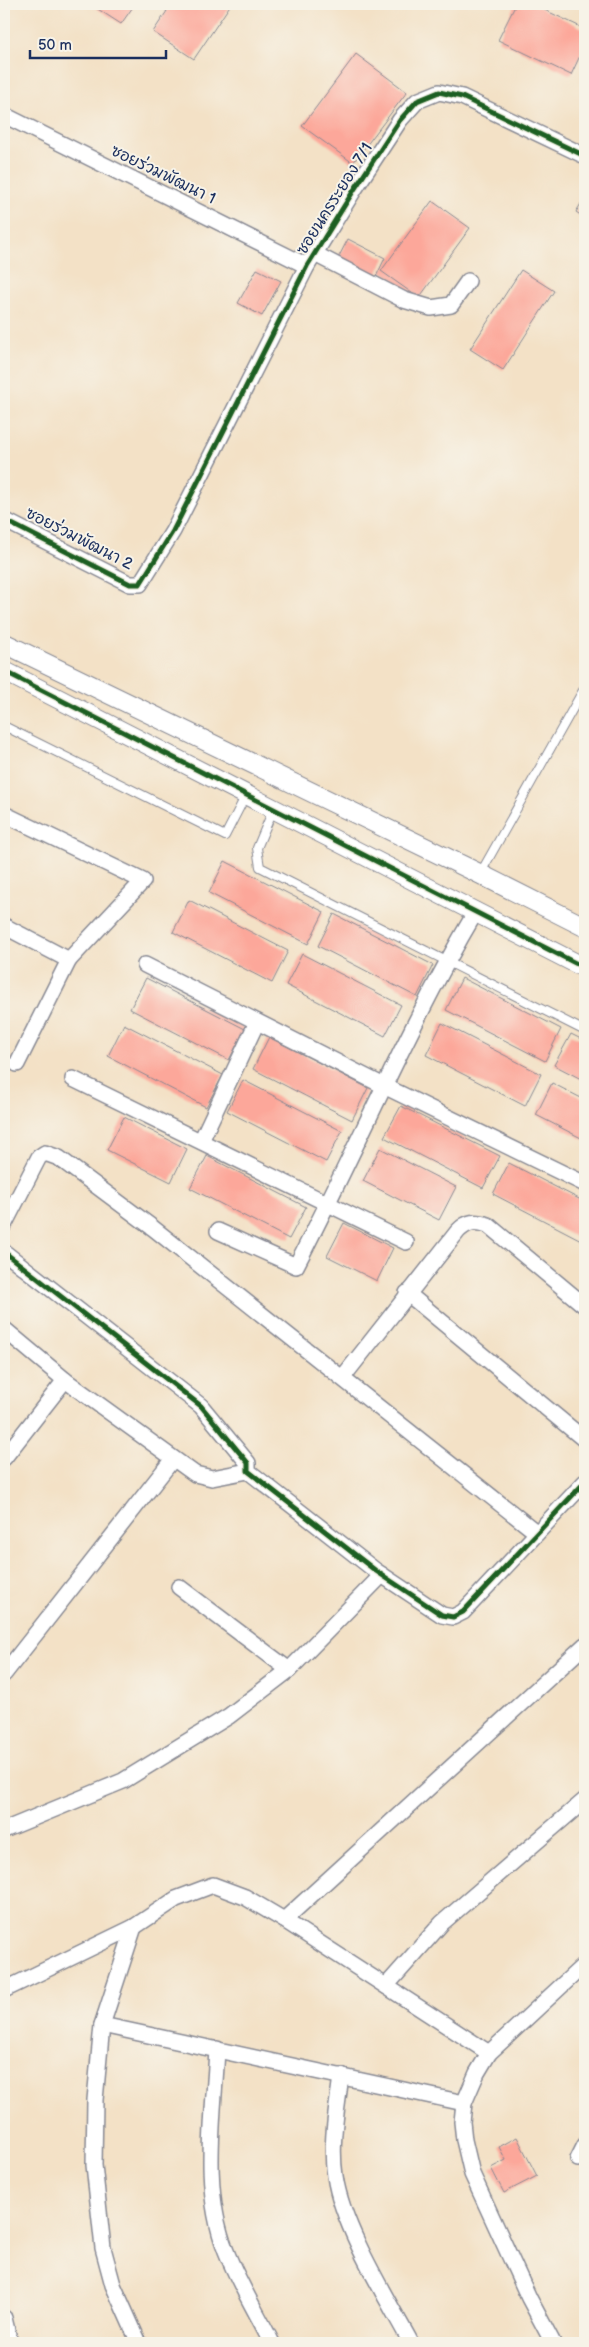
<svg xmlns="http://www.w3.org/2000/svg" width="589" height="2347" viewBox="0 0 589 2347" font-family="'Balsamiq Sans','Playpen Sans Thai',sans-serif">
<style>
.building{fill:#fca79a}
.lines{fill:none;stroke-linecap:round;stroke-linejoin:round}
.service-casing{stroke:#878892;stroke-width:10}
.minor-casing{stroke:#878892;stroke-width:18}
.tertiary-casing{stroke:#878892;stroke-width:21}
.service{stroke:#fff;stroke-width:8}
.minor{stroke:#fff;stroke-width:15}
.tertiary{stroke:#fff;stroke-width:19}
.cycleway-casing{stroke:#f7f3e8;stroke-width:8}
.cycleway{stroke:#1b5e20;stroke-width:5}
.labels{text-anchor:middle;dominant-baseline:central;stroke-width:4;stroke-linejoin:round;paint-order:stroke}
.street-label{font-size:16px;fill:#1b2f5e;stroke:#f7f3e8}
</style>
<rect width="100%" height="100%" fill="#f7f3e8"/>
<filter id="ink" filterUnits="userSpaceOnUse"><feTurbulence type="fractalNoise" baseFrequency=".02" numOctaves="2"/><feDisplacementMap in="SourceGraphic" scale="10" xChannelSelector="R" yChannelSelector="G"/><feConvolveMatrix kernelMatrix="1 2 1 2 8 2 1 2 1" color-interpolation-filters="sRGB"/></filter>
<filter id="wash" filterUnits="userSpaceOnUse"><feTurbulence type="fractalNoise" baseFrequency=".0096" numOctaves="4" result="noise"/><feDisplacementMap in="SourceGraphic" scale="20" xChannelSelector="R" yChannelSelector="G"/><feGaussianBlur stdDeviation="1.12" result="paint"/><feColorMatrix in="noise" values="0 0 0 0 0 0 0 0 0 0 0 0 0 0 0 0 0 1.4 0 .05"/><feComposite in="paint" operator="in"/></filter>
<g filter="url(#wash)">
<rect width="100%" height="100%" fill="#f3e1c6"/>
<g id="blocks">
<g class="building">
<polygon points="90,4 135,4 121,24"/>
<polygon points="157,4 231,4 194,59 153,32 167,11"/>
<polygon points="516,4 532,4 585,29 585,45 571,75 498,40"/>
<polygon points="356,54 407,92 353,163 302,126"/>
<polygon points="585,197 585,218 576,212"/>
<polygon points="432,201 470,228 419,298 381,271"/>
<polygon points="348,239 385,258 374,281 336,262"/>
<polygon points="257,269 281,281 262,316 238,303"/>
<polygon points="521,270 554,291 503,370 470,349"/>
<polygon points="225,861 324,912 308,944 209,893"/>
<polygon points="189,900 288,951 272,983 173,932"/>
<polygon points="334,914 433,965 417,997 318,946"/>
<polygon points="302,954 401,1005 385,1036 286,985"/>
<polygon points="146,978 245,1029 229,1060 130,1009"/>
<polygon points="462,978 561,1029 545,1061 446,1010"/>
<polygon points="442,1023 541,1074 525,1106 426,1055"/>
<polygon points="124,1024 223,1075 206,1107 108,1056"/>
<polygon points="571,1034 585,1041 585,1081 554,1065"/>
<polygon points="269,1037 368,1088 352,1120 253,1069"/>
<polygon points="243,1080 342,1131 326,1162 227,1111"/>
<polygon points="552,1083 585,1100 585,1140 536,1115"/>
<polygon points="401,1106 500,1156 483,1188 384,1137"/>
<polygon points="124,1117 187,1149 171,1182 107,1150"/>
<polygon points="380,1148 456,1187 439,1220 363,1181"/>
<polygon points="207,1156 306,1207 289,1239 190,1188"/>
<polygon points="509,1163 585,1202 585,1242 493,1194"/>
<polygon points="344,1223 393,1248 377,1281 327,1256"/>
<polygon points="517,2137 537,2176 504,2193 491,2168 506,2160 499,2147"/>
</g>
</g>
</g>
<g filter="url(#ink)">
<use href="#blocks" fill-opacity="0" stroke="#878892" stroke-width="1"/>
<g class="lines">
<defs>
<g id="service">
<polyline points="4,726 225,836 246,795"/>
<polyline points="273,810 257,848 260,867 585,1031"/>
<polyline points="480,874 585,687"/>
</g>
<g id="minor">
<polyline points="4,115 307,266"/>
<polyline points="315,254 404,300 431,308 451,305 468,281"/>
<polyline points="4,520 130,584 140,584 173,531 307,266 354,190 400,120 417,101 439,92 462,97 585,156"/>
<polyline points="4,814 143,881 69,960"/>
<polyline points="4,926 69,960 17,1064"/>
<polyline points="145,965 384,1086 585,1184"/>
<polyline points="73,1079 406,1242"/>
<polyline points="201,1141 257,1022"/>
<polyline points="4,1225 39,1157 45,1153 59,1158 153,1228 537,1533"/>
<path d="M218 1231 296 1266C357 1149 408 1026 475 913"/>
<polyline points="4,1252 201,1406 248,1463 248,1471 376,1571 442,1615 453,1617 463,1612 585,1482"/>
<polyline points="407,1293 585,1440"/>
<polyline points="4,1329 65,1380 195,1474 212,1478 248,1471"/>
<path d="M343 1377 458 1231C468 1221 475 1221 488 1225L585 1306"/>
<polyline points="4,1458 65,1380"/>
<polyline points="179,1587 289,1670"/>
<polyline points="4,1674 173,1459"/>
<polyline points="4,1830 123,1781 229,1716 289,1670 382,1575"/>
<polyline points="284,1920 585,1645"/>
<polyline points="134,1927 102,2025 95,2100 94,2165 103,2248 113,2285 139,2343"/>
<polyline points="386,1986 442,1923 585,1800"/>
<polyline points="4,1990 134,1927 176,1899 213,1885 245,1897 284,1920 489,2053"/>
<polyline points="102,2025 464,2103"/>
<path d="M217 2049C214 2115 201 2188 226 2251 238 2282 257 2313 272 2343"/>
<path d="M341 2076C337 2109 330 2143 335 2176 342 2226 386 2297 411 2343"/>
<polyline points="578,2159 585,2145"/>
<polyline points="4,2318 10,2343"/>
<polyline points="553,2343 529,2298 472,2174 464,2140 462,2122 464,2103 477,2073 489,2053 585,1964"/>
</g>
<g id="tertiary">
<polyline points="4,643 480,874 585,927"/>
<polyline points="4,671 585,968"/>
</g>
</defs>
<use href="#service" class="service-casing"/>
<use href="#minor" class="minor-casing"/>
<use href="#tertiary" class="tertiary-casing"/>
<use href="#service" class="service"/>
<use href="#minor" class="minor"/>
<use href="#tertiary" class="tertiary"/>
<defs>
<g id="cycleway">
<polyline points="4,520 130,584 140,584 173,531 307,266 354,190 400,120 417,101 439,92 462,97 585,156"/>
<polyline points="4,671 585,968"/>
<polyline points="4,1252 201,1406 248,1463 248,1471 376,1571 442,1615 453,1617 463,1612 585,1482"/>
</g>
</defs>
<use href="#cycleway" class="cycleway-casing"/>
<use href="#cycleway" class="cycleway"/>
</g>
</g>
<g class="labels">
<g class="street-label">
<text transform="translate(163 175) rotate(26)">ซอยร่วมพัฒนา 1</text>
<text transform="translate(335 199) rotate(-58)">ซอยนครระยอง 7/1</text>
<text transform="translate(79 539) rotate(27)">ซอยร่วมพัฒนา 2</text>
</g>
</g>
<rect width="589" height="2347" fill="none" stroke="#f7f3e8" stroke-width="20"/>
<path d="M30 50v8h136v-8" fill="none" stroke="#1b2f5e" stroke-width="2.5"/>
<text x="38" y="50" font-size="15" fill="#1b2f5e" stroke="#f7f3e8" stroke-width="4" paint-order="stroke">50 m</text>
</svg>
